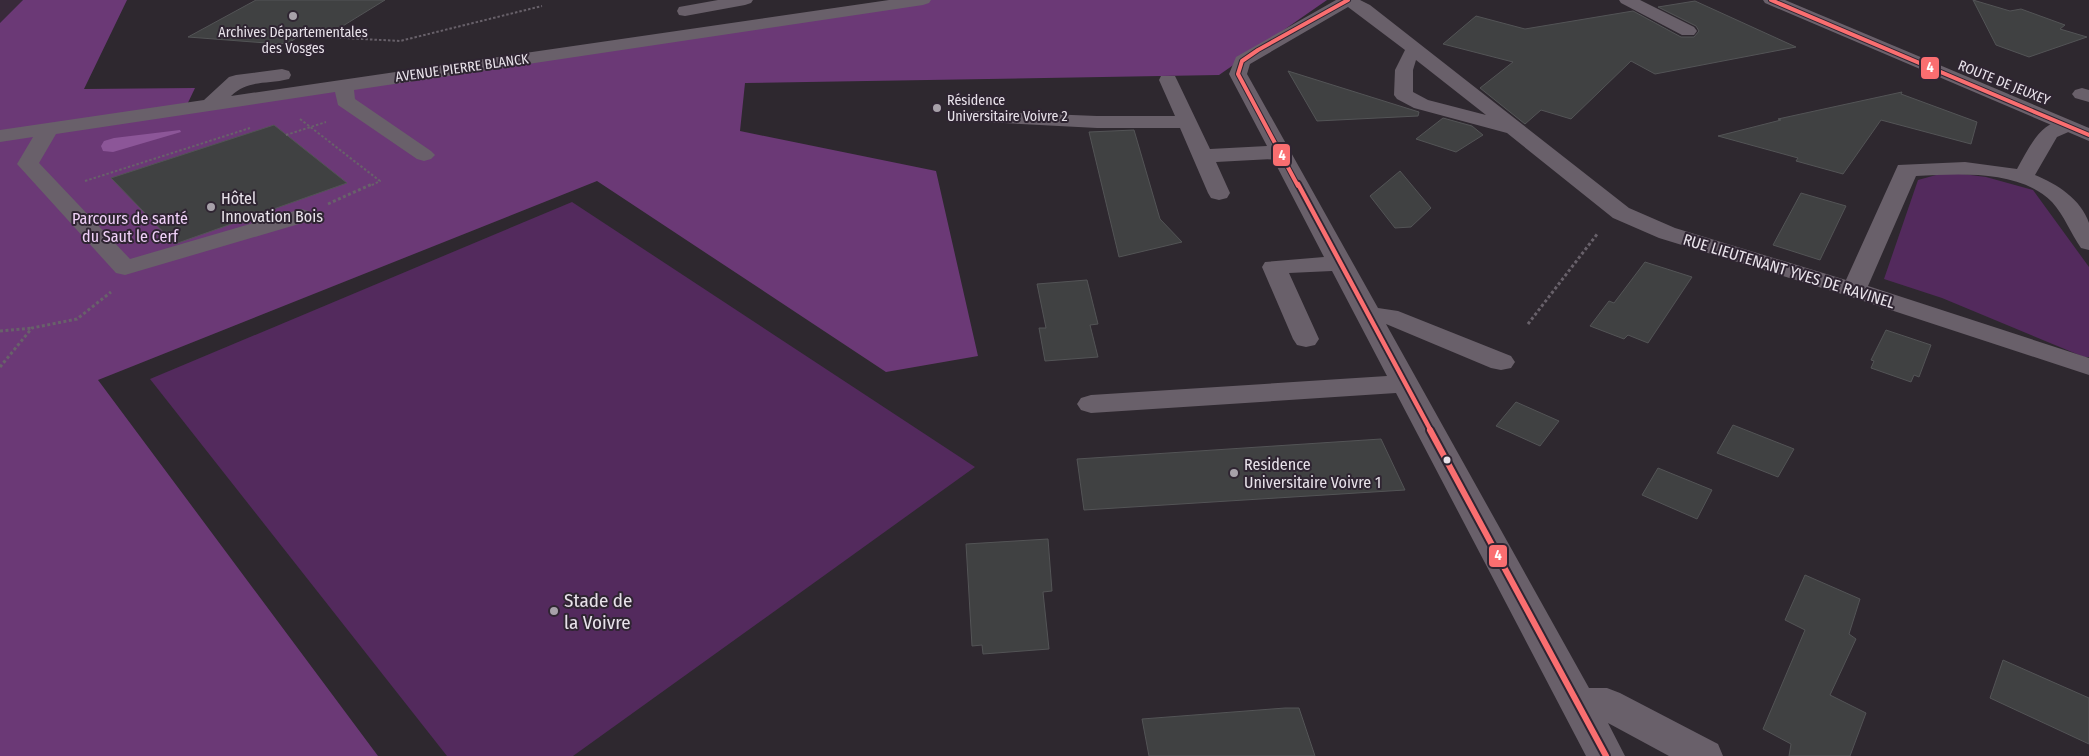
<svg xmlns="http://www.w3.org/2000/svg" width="2089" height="756" viewBox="0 0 2089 756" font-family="'Fira Sans Condensed',sans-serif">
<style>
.built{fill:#382a3a}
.green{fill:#532a5d}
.forest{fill:#6b3976}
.water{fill:#8c5698}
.building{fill:#404142;stroke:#535456}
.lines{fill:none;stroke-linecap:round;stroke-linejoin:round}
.path-far1{stroke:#68616a;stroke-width:2;stroke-dasharray:2.5 2;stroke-linecap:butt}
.path{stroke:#68616a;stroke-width:3;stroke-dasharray:3 2.5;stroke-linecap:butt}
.minor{fill:#69606a;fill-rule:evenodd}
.major{fill:#6a616b;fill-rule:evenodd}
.bus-1-far2-casing{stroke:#2f2532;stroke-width:6}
.bus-1-far1-casing{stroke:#2f2532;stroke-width:8}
.bus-1-casing{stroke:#2f2532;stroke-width:10}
.bus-1-far2{stroke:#fa6e70;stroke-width:4}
.bus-1-far1{stroke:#fa6e70;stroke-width:4.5}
.bus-1{stroke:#fa6e70;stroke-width:6}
.poi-dot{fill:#a7a1a9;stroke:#2f2532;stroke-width:2}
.bus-dot{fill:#e8e2ea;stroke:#2f2532;stroke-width:2}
.labels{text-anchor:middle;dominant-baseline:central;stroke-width:4;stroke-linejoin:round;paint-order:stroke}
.far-poi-label{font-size:14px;fill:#e8e2ea;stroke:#2f2532}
.far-street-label{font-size:14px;fill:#e8e2ea;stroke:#2f2532}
.poi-label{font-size:16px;fill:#e8e2ea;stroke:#2f2532;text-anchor:start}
.park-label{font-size:16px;fill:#f0d1f8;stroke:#2f2532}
.street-label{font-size:16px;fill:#e8e2ea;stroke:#2f2532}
.near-poi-label{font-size:19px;fill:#e8e2ea;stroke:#2f2532;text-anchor:start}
.line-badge{stroke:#2f2532;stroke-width:2}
.badge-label{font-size:14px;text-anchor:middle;font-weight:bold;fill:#fff}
</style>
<rect width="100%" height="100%" fill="#2e282f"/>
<polygon class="built" points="0,0 23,0 0,23"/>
<g class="green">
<polygon points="1947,172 1986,177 2033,190 2089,267 2089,357 2084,357 1942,298 1884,279 1918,180"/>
<polygon points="572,202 975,467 573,756 447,756 150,379"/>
</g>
<polygon class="forest" points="23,0 127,0 84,89 195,88 185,109 908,0 1327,0 1219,75 745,83 740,131 936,171 978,356 886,372 597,181 98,380 378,756 0,756 0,23"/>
<polygon class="water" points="180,130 181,132 113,152 103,151 101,146 104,141 114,138"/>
<g class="building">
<polygon points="256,0 385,0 333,32 323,35 304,33 290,42 279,44 188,37"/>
<polygon points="1973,0 2010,11 2021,9 2065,25 2060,29 2087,37 2029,57 1996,45"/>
<polygon points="1695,1 1796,47 1655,74 1631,61 1571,119 1541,110 1525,124 1480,88 1513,62 1443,44 1476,16 1525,29 1633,11 1681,37 1694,37 1699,31 1696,26 1658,7"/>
<polygon points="1288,71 1419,112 1418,116 1317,121"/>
<polygon points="1902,92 1901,94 1977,122 1971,144 1881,120 1843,174 1796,161 1798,158 1718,136 1781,120 1778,119"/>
<polygon points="1443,118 1472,126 1483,135 1456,152 1416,139"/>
<polygon points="274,125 347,183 175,244 111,178"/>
<polygon points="1134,130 1160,219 1182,242 1119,257 1089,132"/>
<polygon points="1400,171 1431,208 1411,227 1395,228 1370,196"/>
<polygon points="1801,193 1846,206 1820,260 1773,245"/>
<polygon points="1645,262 1692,277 1648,343 1628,335 1624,339 1590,326 1609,301 1614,303"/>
<polygon points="1087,280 1098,324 1090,325 1098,357 1045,361 1039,328 1046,328 1037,284"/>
<polygon points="1886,330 1931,345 1919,377 1914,375 1911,382 1871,368 1874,361 1871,360"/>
<polygon points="1516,402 1559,421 1540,446 1496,426"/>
<polygon points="1733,425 1794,449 1778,477 1717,453"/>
<polygon points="1381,439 1405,490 1084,510 1077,459"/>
<polygon points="1658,468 1712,490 1697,519 1642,495"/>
<polygon points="1048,539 1052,591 1043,592 1049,649 983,654 982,645 972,646 966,544"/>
<polygon points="1805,575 1860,599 1849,634 1856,639 1830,695 1866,713 1850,756 1789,756 1791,744 1763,729 1805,630 1785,620"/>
<polygon points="2003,660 2089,698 2089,744 1990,698"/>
<polygon points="1285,708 1299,708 1315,756 1149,756 1142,719"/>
</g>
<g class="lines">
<g class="path-far1">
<polyline points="325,37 400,41 542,6"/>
<polyline points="300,119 380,181 370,186"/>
<polyline points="286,135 326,122"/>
<polyline points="85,181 250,128"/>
</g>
<g class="path">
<polyline points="328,204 372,184"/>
<polyline points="1528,324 1598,233"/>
<polyline points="0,331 32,328"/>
<polyline points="0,367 32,328 77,319 111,292"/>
</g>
<g class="minor">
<polygon points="718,0 753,0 751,3 745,5 685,16 679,15 677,11 679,7"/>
<path d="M889 0H931L929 3 923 5 354 90 355 99 431 151 435 155 431 159 424 161 417 159 338 105 335 92 56 134 39 163 130 259 301 209 309 211 312 216 309 221 125 275 116 273 17 164 33 137 0 142V130L204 100 229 77 236 75 282 69 289 71 291 75 289 79C266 85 249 79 231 96Z"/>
<path d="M1336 0H1360L1370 5 1629 208 1675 228 1846 280 1898 165 1965 162 2017 169C2029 148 2043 114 2073 122L2076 126 2073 130 2057 137 2035 175C2057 184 2081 199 2089 223 2089 230 2089 242 2089 250L2081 248C2071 234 2064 215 2052 202 2019 169 1958 174 1916 176L1868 286 2089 358V375L1845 295 1659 238 1613 218 1507 133 1414 108 1397 99 1394 95 1395 70 1405 50 1348 7 1250 64 1247 74 1378 308 1398 311 1511 356 1515 362 1511 368 1501 370 1491 368 1386 324 1589 688H1607L1620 693 1718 744 1723 756H1669L1608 723 1625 756H1586L1396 393 1091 413 1081 410 1077 404 1081 398 1091 395 1387 376 1332 271 1289 273 1319 339 1315 345 1306 347 1297 345 1293 339 1262 267 1265 262 1324 257 1273 159 1216 162 1230 193 1227 198 1219 200 1211 198 1208 193 1180 128H1097L967 121 964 117 967 113 974 111 1097 116H1175L1159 80 1161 76H1175L1177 80 1210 149 1267 146 1229 74 1236 57ZM1416 60 1486 115 1428 100 1413 92V70Z"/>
<polygon points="1619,0 1640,0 1694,27 1697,31 1694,35 1682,35 1621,3"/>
<polygon points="2082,88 2089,90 2089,102 2075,98 2072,94 2075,90"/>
</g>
<polygon class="major" points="1763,0 1785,0 2089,128 2089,141 1765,3"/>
<defs>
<g id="bus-1-far2">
<polyline points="1771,0 2089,135"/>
<polyline points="1298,186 1238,74 1242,61 1258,50 1348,0"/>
</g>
<polyline id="bus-1-far1" points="1298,184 1431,431"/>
<polyline id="bus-1" points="1430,430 1606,756"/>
</defs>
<use href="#bus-1-far2" class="bus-1-far2-casing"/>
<use href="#bus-1-far1" class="bus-1-far1-casing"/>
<use href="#bus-1" class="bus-1-casing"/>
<use href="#bus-1-far2" class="bus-1-far2"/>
<use href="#bus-1-far1" class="bus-1-far1"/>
<use href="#bus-1" class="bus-1"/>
</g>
<g class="poi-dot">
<circle cx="293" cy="16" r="5"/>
<circle cx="937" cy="108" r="5"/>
<circle cx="211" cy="207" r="5"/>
<circle cx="1234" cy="473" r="5"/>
<circle cx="554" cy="611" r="5"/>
</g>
<circle class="bus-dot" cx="1447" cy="460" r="4.5"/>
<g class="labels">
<g class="far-poi-label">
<text x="293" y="32">Archives Départementales<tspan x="293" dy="16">des Vosges</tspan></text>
<text x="947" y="100" text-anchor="start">Résidence<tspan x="947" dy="16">Universitaire Voivre 2</tspan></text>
</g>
<g class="far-street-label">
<text transform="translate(462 68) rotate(-8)">AVENUE PIERRE BLANCK</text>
<text transform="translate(2004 83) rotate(22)">ROUTE DE JEUXEY</text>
</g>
<g class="poi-label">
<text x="221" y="198">Hôtel<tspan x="221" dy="18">Innovation Bois</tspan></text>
<text x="1244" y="464">Residence<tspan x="1244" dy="18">Universitaire Voivre 1</tspan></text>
</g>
<g class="park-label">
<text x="130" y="218">Parcours de santé<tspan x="130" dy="18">du Saut le Cerf</tspan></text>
</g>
<g class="street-label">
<text transform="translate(1789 271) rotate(17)">RUE LIEUTENANT YVES DE RAVINEL</text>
</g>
<g class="near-poi-label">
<text x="564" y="600">Stade de<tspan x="564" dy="22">la Voivre</tspan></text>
</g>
</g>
<g class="line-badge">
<rect x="1920" y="56" width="20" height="24" rx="5" fill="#fa6e70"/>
<rect x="1272" y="143" width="19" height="24" rx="5" fill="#fa6e70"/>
<rect x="1488" y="544" width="20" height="24" rx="5" fill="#fa6e70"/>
</g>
<g class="badge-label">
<text x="1930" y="72">4</text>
<text x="1282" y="160">4</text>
<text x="1498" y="560">4</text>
</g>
</svg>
